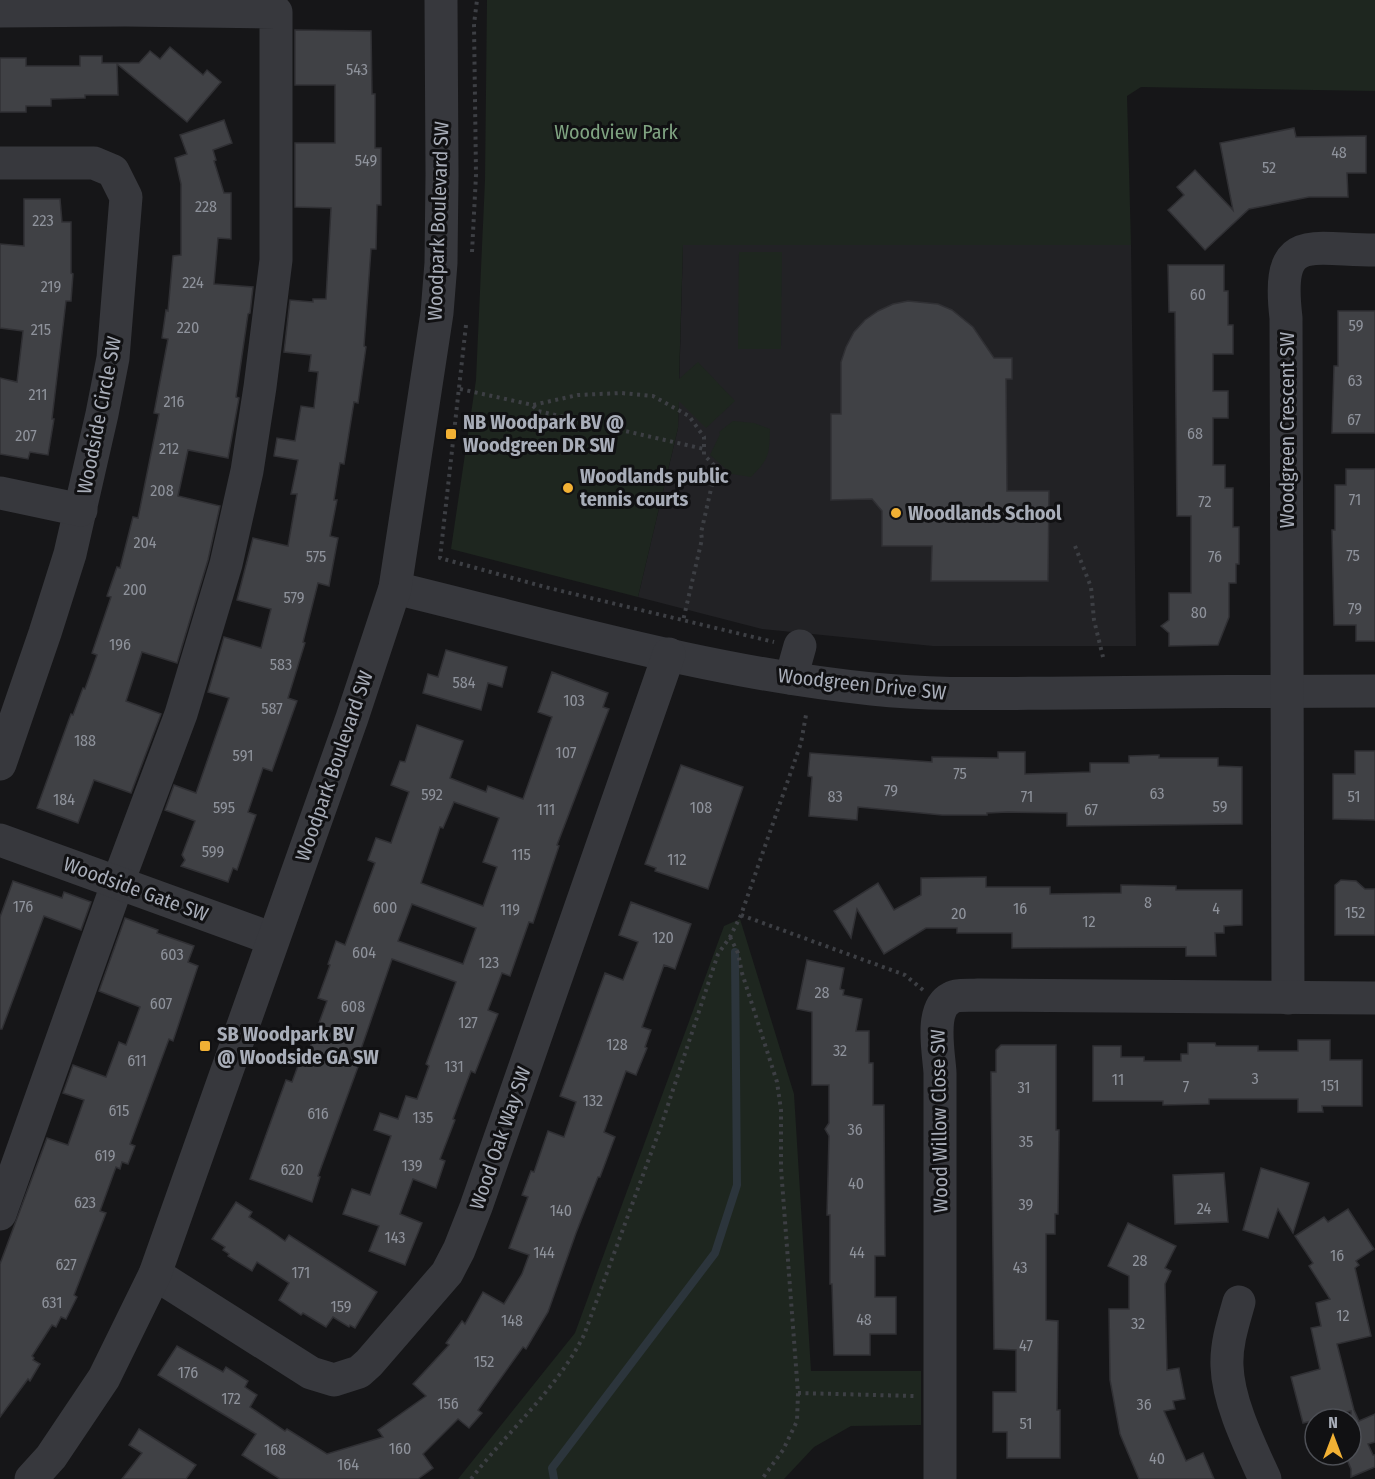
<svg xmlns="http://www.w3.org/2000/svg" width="1375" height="1479" viewBox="0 0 1375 1479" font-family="'Fira Sans Condensed',sans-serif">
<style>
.built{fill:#222225}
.green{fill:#1e261f}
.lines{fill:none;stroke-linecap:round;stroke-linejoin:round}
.stream{stroke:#2c353c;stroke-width:8}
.building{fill:#404145;stroke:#303034;stroke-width:1.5;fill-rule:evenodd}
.path{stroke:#3d3f44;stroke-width:4;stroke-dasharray:3 4.5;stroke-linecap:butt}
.minor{stroke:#37383d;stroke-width:33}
.poi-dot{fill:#f2b134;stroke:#111113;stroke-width:2}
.labels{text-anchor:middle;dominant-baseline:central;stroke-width:6;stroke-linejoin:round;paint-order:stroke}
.number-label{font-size:16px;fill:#8e929b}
.park-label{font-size:20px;fill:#7fa381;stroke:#111113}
.street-label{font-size:20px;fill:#a8adb8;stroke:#111113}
.poi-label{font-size:20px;font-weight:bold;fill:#a8adb8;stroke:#111113;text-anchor:start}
</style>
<rect width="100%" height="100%" fill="#161618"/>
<polygon class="built" points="683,245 1131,245 1136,646 933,646 762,629 638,597 678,428"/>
<g class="green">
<polygon points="487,0 1375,0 1375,91 1141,87 1127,96 1131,245 683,245 679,379 698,362 735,401 706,428 679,401 678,428 638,597 451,549 476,380 485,180"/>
<polygon points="739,252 782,252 781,349 738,349"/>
<path d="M733 421 754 423 770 429C769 455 770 458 751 477L732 474 710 455 720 434 719 432Z"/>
<polygon points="740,919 794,1094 811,1371 921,1371 921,1425 851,1426 814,1447 784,1479 458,1479 575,1333 724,926"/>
</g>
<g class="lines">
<polyline class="stream" points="554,1479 552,1468 715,1253 737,1185 735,952"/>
</g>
<g class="building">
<polygon points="295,30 371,31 372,94 375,94 375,148 381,148 381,205 377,205 376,249 371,249 364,346 366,347 358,403 354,402 344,464 340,463 334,500 337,500 330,536 338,538 329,586 318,583 303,642 305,643 288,698 297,701 272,771 263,768 248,812 256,815 237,870 233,868 228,882 181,866 185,860 182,855 195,821 165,810 174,785 196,793 229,698 208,692 224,637 261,648 271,609 237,600 253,538 288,546 297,494 291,494 298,460 274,456 277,438 295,441 301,406 314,408 318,372 309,371 311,355 284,352 290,300 313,302 313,299 326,299 331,208 295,207 295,143 335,143 335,85 295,85"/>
<polygon points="170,47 203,75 207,70 221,82 187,122 117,64 118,95 85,95 85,98 51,99 51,106 26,106 26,112 0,112 0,58 26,58 26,66 80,66 80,56 102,56 102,63 139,63 150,51 160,59"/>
<polygon points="224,120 232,143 213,150 216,160 214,161 224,193 231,193 231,239 218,238 214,284 253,287 250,313 248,314 236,397 239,398 228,458 188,450 178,496 220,506 208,560 177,663 142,652 126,701 161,714 131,793 94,780 78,823 37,808 71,714 73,715 83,688 85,689 97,655 92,653 111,597 107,596 117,567 120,568 133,517 138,518 159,414 154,413 168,339 162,338 166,310 168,311 173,256 181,255 181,184 175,158 187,154 180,135"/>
<polygon points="1294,128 1296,137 1366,136 1366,173 1347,173 1348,197 1309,197 1249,209 1205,250 1168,210 1184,195 1177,187 1195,170 1233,210 1220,143"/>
<polygon points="24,199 60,199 62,222 71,222 71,273 73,274 71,301 66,301 52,419 54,419 48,455 30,452 28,459 0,454 0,378 17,382 23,331 0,328 0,244 24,246"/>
<polygon points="1168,265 1224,265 1224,291 1228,291 1228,325 1233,325 1233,354 1213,354 1213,391 1228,391 1228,418 1213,418 1213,465 1225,465 1225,488 1233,488 1233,527 1239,527 1239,564 1236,564 1236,583 1229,583 1229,617 1218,645 1169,646 1169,633 1161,626 1169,620 1169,593 1191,593 1191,516 1177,516 1175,312 1169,312"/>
<polygon points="908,301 938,304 952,310 973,327 994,358 1012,358 1012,379 1006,379 1007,491 1049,491 1048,581 931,581 932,546 882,546 882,511 872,499 831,500 831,414 841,414 841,362 846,347 854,332 865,320 878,311 893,304"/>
<polygon points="1338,311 1375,311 1375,433 1332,433 1334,366 1338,366"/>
<polygon points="1346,469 1375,469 1375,641 1356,641 1356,625 1334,625 1332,530 1335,530 1335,485 1346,485"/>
<polygon points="446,650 507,667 502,687 488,683 481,710 423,693 428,674 438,677"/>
<path d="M552 672 608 693 603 707 609 709 557 845 559 846 533 923 529 922 510 976 502 973 488 1010 498 1014 475 1073 471 1071 453 1119 455 1120 440 1159 445 1161 436 1188 413 1179 400 1214 422 1223 405 1265 369 1251 379 1226 343 1214 352 1189 370 1195 391 1136 374 1130 380 1113 398 1119 406 1096 417 1099 429 1066 426 1064 456 982 392 959 359 1055 362 1056 318 1176 320 1177 312 1202 250 1179 286 1080 292 1082 303 1052 308 1053 327 1001 318 998 330 965 328 964 336 941 345 945 375 863 368 860 376 838 391 843 409 792 391 785 400 761 405 762 417 725 463 741 450 778 486 792 488 786 523 799 552 717 538 712ZM454 802 499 818 483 862 497 867 483 906 421 883 440 827 443 828ZM412 904 476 928 463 964 398 941Z"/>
<polygon points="1355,751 1375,751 1375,820 1333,819 1333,774 1355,774"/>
<polygon points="998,752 1025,752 1025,774 1090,772 1090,763 1129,763 1129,756 1159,755 1159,758 1218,758 1218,766 1242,767 1242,824 1067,826 1067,813 1008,812 987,813 987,815 942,815 858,807 857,820 809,816 812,777 808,776 810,753 932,762 932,757 998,758"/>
<polygon points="681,765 743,787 708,889 655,871 656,868 645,864"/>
<polygon points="986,877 986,887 1050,887 1050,894 1121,893 1121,885 1176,886 1176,890 1242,890 1242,925 1224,926 1224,933 1215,933 1216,956 1186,956 1186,947 1012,948 1012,933 957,933 957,928 926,928 884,954 857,909 851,938 834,911 878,883 894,910 921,895 921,878"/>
<polygon points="1341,880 1356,881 1365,889 1375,889 1375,935 1335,935 1335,885"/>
<polygon points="13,881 62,898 64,892 91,902 81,930 44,916 2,1029 0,1029 0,917"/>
<polygon points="631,902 691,924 675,969 664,965 642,1027 651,1030 645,1047 647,1048 636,1075 626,1071 614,1104 604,1132 615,1137 600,1177 598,1177 576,1233 548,1312 526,1349 523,1347 478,1410 482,1413 469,1428 458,1419 423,1454 433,1468 418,1479 280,1479 242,1455 256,1434 158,1375 177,1346 223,1372 226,1367 248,1381 245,1387 257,1395 250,1407 285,1431 287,1429 327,1454 383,1437 378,1430 426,1396 413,1384 449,1345 446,1343 462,1321 465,1324 483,1292 504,1304 522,1274 529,1255 509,1248 528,1197 522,1195 531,1171 534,1172 548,1131 564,1137 576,1102 560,1096 605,973 623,980 638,942 619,935"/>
<polygon points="125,918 158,930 157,933 194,946 188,962 198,966 173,1041 169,1039 130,1144 135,1146 128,1164 122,1162 120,1169 116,1167 100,1211 106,1213 74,1295 77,1297 66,1319 61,1317 56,1327 52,1325 32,1356 34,1358 33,1360 40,1364 30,1381 28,1379 0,1417 0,1264 47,1138 68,1145 84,1100 63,1093 73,1065 106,1077 119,1042 126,1045 140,1007 99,991"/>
<polygon points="807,960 844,968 840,989 844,990 843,995 862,999 856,1031 869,1031 869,1063 873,1063 873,1105 884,1105 885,1256 875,1256 875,1297 896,1297 896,1334 870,1334 870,1355 834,1355 832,1284 830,1284 830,1215 827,1215 829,1136 825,1129 829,1123 829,1085 812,1085 812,1012 797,1009"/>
<polygon points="1298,1040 1330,1040 1330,1060 1362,1060 1362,1106 1322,1106 1323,1112 1298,1112 1298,1099 1209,1099 1209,1104 1163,1105 1163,1101 1093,1101 1093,1046 1121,1046 1121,1057 1144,1057 1144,1061 1181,1061 1181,1054 1188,1054 1188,1043 1215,1043 1216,1046 1258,1046 1258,1051 1298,1051"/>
<polygon points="1001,1045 1056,1045 1056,1130 1059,1130 1058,1214 1055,1214 1055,1234 1046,1234 1046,1320 1058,1321 1057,1410 1060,1410 1060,1458 1007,1458 1007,1432 993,1432 993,1392 1016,1392 1016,1350 994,1349 991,1072 996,1072 996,1050"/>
<polygon points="1261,1168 1309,1183 1293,1233 1278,1209 1268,1238 1243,1230"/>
<polygon points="1224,1173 1228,1222 1175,1224 1173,1175"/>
<polygon points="236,1202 252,1212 249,1217 268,1229 285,1241 289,1235 377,1292 355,1328 350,1325 349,1327 333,1317 326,1327 303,1313 301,1315 279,1300 289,1283 257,1262 252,1271 228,1256 229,1254 223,1250 225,1247 212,1239"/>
<polygon points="1348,1209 1374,1249 1356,1261 1359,1265 1355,1268 1371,1336 1337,1344 1354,1410 1359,1421 1375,1414 1375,1442 1368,1444 1373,1455 1375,1455 1375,1467 1351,1477 1351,1469 1345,1455 1351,1455 1351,1411 1303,1423 1291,1377 1320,1369 1311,1328 1321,1326 1316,1303 1330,1299 1309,1266 1313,1263 1295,1236 1324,1217 1328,1222"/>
<polygon points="1128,1223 1176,1246 1165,1268 1171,1271 1165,1284 1167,1370 1179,1368 1185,1399 1173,1401 1175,1409 1164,1411 1186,1461 1203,1453 1214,1479 1139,1479 1120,1434 1110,1380 1109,1309 1129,1309 1129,1276 1108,1266"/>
<polygon points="139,1429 196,1465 186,1479 122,1479 142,1453 129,1445"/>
</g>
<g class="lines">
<g class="path">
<polyline points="472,252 476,175 474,24 477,0"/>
<polyline points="466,325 440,558 545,587 774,642"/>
<polyline points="460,389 533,405 578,395 621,393 653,396 689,416 704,437 704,455 716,467 701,533 702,539 683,621"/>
<polyline points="533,406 538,411 704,449"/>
<polyline points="1075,546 1091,587 1094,620 1103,657"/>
<polyline points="741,915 905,975 923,990"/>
<polyline points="730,937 738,953 742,973 777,1082 781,1110 781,1168 798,1393 797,1421 783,1450 762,1479"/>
<polyline points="798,1393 914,1396"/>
<path d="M471 1479C508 1431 557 1389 584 1335L661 1126 718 954 730 937 741 915 801 743 806 715"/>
</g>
<g class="minor">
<polyline points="0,11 125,10 276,12 276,260 260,387 247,471 226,564 181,714 118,882 0,1214"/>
<polyline points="0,163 94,163 113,171 126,197 113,358 102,414 70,554 45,633 0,764"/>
<polyline points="0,493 81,510"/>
<path d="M395 588C552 626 711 673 872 689 940 696 1008 693 1076 693 1176 692 1275 691 1375 691"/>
<polyline points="791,678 800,646"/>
<polyline points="0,840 273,939"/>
<path d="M1288 998 1286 318C1276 231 1308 250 1375 250"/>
<polyline points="155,1274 311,1373 334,1380 359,1372 369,1363 447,1273 459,1250 476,1207 669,654"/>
<path d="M1239 1302C1233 1323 1226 1344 1227 1366 1228 1402 1250 1446 1265 1479"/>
<polyline points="31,1479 51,1457 104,1378 155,1274 352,718 395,588 437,313 441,263 442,175 441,0"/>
<path d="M940 1479V1073C939 1053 929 1009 951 998 958 994 970 996 979 995L1375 998"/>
</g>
</g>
<g class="poi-dot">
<rect x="445" y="428" width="12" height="12" rx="3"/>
<circle cx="568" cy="488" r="6"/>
<circle cx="896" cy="513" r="6"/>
<rect x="199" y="1040" width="12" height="12" rx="3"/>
</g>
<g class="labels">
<g class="number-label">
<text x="357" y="69">543</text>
<text x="1339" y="152">48</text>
<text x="366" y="160">549</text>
<text x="1269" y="167">52</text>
<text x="206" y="206">228</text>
<text x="43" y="220">223</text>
<text x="193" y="282">224</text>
<text x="51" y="286">219</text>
<text x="1198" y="294">60</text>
<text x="1356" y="325">59</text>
<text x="188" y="327">220</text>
<text x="41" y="329">215</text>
<text x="1355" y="380">63</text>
<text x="38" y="394">211</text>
<text x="174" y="401">216</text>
<text x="1354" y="419">67</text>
<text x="1195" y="433">68</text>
<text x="26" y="435">207</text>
<text x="169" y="448">212</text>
<text x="162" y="490">208</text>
<text x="1355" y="499">71</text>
<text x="1205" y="501">72</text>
<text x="145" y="542">204</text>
<text x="1353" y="555">75</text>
<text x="316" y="556">575</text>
<text x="1215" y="556">76</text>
<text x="135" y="589">200</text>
<text x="294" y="597">579</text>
<text x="1355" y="608">79</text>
<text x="1199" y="612">80</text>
<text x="120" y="644">196</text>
<text x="281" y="664">583</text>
<text x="464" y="682">584</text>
<text x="574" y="700">103</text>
<text x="272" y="708">587</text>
<text x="85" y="740">188</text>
<text x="566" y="752">107</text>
<text x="243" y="755">591</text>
<text x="960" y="773">75</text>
<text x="891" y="790">79</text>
<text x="1157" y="793">63</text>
<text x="432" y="794">592</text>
<text x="835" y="796">83</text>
<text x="1027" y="796">71</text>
<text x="1354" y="796">51</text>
<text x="64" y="799">184</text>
<text x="1220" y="806">59</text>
<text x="224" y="807">595</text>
<text x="701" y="807">108</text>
<text x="546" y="809">111</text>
<text x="1091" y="809">67</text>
<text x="213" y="851">599</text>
<text x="521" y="854">115</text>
<text x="677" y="859">112</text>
<text x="1148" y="902">8</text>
<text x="23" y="906">176</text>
<text x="385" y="907">600</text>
<text x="1020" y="908">16</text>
<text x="1216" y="908">4</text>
<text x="510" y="909">119</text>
<text x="1355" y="912">152</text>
<text x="959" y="913">20</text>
<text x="1089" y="921">12</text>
<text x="663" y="937">120</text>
<text x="364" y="952">604</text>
<text x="172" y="954">603</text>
<text x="489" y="962">123</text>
<text x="822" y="992">28</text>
<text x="161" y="1003">607</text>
<text x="353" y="1006">608</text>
<text x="468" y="1022">127</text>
<text x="617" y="1044">128</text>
<text x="840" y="1050">32</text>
<text x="137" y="1060">611</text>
<text x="454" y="1066">131</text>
<text x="1255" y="1078">3</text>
<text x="1118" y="1079">11</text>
<text x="1330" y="1085">151</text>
<text x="1186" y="1086">7</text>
<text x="1024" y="1087">31</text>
<text x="593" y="1100">132</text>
<text x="119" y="1110">615</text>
<text x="318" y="1113">616</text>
<text x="423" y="1117">135</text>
<text x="855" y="1129">36</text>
<text x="1026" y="1141">35</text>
<text x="105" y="1155">619</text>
<text x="412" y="1165">139</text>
<text x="292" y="1169">620</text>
<text x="856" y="1183">40</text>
<text x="85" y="1202">623</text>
<text x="1026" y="1204">39</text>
<text x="1204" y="1208">24</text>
<text x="561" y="1210">140</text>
<text x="395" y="1237">143</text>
<text x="544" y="1252">144</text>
<text x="857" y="1252">44</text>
<text x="1337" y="1255">16</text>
<text x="1140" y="1260">28</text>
<text x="66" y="1264">627</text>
<text x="1020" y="1267">43</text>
<text x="301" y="1272">171</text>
<text x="52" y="1302">631</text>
<text x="341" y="1306">159</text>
<text x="1343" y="1315">12</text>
<text x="864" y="1319">48</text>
<text x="512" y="1320">148</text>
<text x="1138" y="1323">32</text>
<text x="1026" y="1345">47</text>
<text x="484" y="1361">152</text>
<text x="188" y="1372">176</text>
<text x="231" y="1398">172</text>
<text x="448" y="1403">156</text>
<text x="1144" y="1404">36</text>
<text x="1026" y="1423">51</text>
<text x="400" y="1448">160</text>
<text x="275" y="1449">168</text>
<text x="1157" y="1458">40</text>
<text x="348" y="1464">164</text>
</g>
<g class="park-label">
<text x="616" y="132">Woodview Park</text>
</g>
<g class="street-label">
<text transform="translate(438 221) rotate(-88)">Woodpark Boulevard SW</text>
<text transform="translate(99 415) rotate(-79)">Woodside Circle SW</text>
<text transform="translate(1287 430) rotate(-90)">Woodgreen Crescent SW</text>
<text transform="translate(862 684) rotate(6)">Woodgreen Drive SW</text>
<text transform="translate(334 766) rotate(-71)">Woodpark Boulevard SW</text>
<text transform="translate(136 889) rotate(20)">Woodside Gate SW</text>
<text transform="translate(939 1121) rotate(-91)">Wood Willow Close SW</text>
<text transform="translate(500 1138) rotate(-71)">Wood Oak Way SW</text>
</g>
<g class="poi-label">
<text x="463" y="422">NB Woodpark BV @<tspan x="463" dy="23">Woodgreen DR SW</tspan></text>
<text x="580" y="476">Woodlands public<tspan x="580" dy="23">tennis courts</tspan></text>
<text x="908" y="513">Woodlands School</text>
<text x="217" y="1034">SB Woodpark BV<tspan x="217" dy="23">@ Woodside GA SW</tspan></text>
</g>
</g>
<g transform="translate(1333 1437)"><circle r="28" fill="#111113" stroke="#4d4f55" stroke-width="1.5"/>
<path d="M0-4.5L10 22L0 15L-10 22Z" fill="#f2b134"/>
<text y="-9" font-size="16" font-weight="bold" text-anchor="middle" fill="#a8adb8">N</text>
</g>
</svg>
